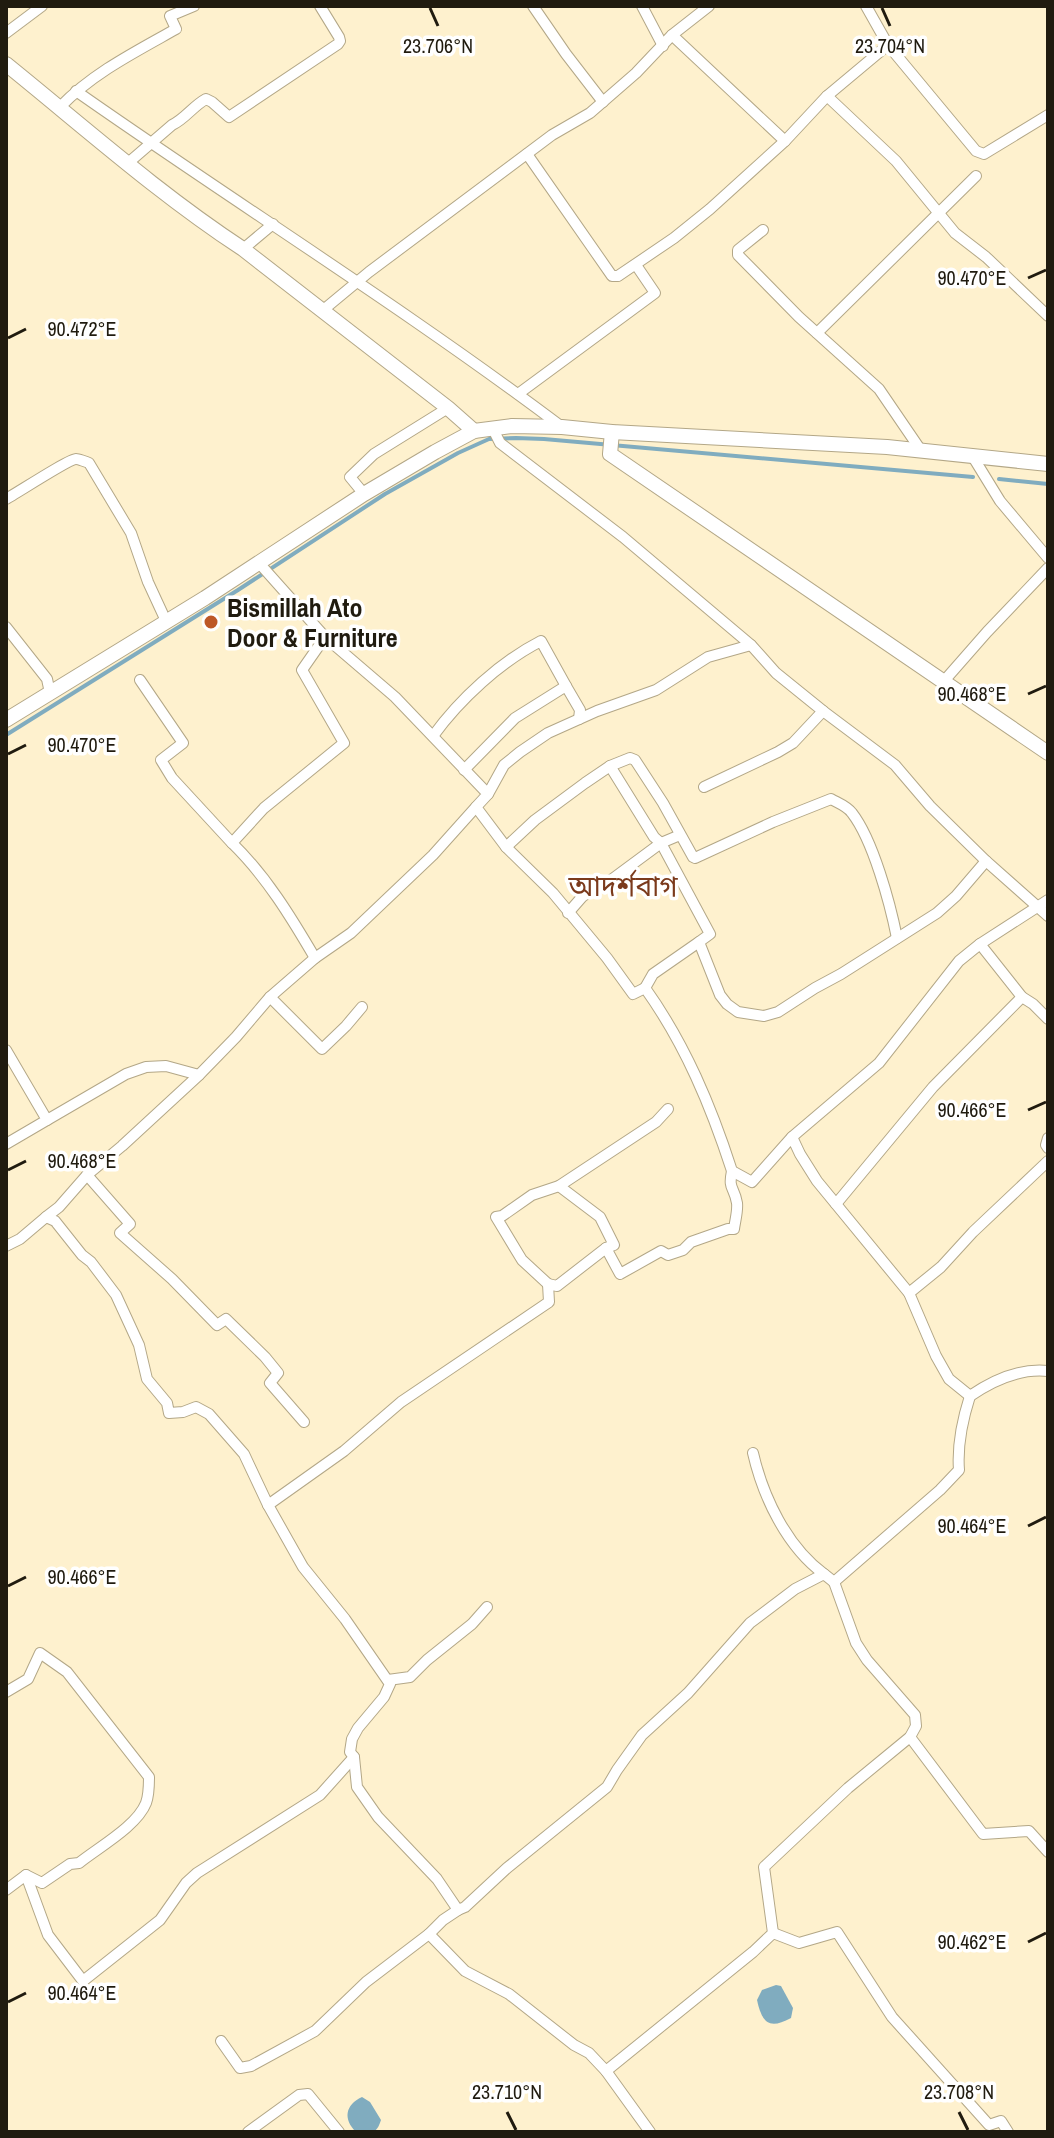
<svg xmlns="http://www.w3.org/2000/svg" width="1054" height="2138" viewBox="0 0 1054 2138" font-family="'Archivo Narrow','Noto Sans Bengali',sans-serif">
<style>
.water{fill:#80acbf}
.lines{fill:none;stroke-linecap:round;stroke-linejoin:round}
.stream{stroke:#80acbf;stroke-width:4}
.street-casing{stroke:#b3a787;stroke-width:12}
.secondary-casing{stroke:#b3a787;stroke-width:16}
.street{stroke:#fff;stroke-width:10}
.secondary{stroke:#fff;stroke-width:14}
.ticks{fill:none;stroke:#201b0f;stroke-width:3}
.poi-dot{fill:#bd5827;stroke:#fff;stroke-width:3}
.labels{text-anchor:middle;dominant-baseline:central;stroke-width:7;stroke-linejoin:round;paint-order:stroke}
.poi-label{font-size:26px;font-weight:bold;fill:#201b0f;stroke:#fff;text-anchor:start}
.neighbourhood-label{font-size:28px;fill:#7b3a1c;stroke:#fff}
.ticks-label{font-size:20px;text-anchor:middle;fill:#201b0f;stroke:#fff;stroke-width:7;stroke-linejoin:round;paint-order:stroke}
</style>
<rect width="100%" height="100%" fill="#fef1ce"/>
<g class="water">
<path d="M776 1985 781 1986 793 2008 791 2018C769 2030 762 2023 757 2000L762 1990Z"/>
<path d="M362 2097 370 2102 381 2120C376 2136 371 2132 356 2132 343 2119 345 2105 362 2097Z"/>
</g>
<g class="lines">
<g class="stream">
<polyline points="999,479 1048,484"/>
<polyline points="6,735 238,590 385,494 458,453 489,439 516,438 544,439 973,477"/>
</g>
<defs>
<g id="street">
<polyline points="533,6 566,54 603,102"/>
<polyline points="642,6 663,46"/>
<polyline points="866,6 888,45 976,151 984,154 1048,115"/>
<polyline points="6,33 42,6"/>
<polyline points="672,35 785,141"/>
<path d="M76 91C237 204 404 308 562 427"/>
<polyline points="827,96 896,161 955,233 986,257 1048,316"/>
<path d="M60 107C93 73 135 52 176 29L170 16 194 6"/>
<polyline points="527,154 612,276 618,276 674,238 710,209 785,141 827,96 888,45"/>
<path d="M128 163 172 125C185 119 193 106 206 99L212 102 229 117 338 44 340 41 339 37 320 6"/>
<polyline points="763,230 738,250 738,255 799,317 879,389 922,452"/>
<polyline points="243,249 273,224"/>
<polyline points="322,311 369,272 552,135 590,113 636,73 672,35 709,6"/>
<polyline points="817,333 976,176"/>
<polyline points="518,394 655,293 636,265"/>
<polyline points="492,427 500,443 623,537 751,645 776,673 823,711 895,765 930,806 986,861 1048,916"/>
<polyline points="973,457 1000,501 1048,558"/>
<polyline points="364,494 350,477 374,454 448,408"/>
<path d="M6 499C17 493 69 459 76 459 78 459 87 462 89 463L131 533 148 582 166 621"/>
<path d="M259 563 325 637 395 697 488 794 476 807 506 847 553 893 607 958 633 994 645 988C685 1044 711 1106 732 1171L752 1182 792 1137 800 1154 817 1181 909 1293 936 1356 949 1379 970 1396C992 1381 1020 1368 1048 1371"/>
<polyline points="6,627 47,679 50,693"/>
<polyline points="140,680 183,743 161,760 172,778 232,843"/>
<polyline points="944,681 987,632 1048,568"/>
<path d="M433 736C460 699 500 662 541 641L566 686"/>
<polyline points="610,766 654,837 661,843 710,934 699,942 720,995 727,1004 738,1012 764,1016 778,1012 815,988 841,974 937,913 956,896 986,861"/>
<polyline points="464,770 515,718 566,686 580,710 579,719"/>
<polyline points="704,787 778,752 793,743 823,711"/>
<polyline points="488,794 504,765 520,752 548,733 597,711 656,690 708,657 751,645"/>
<path d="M506 847 535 820 585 783 610 766 630 758 635 760 663 803 693 857 695 858 773 822 831 799C838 803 847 806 852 813 873 840 890 903 897 938"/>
<polyline points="568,913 582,897 595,887 611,880 661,843 680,835"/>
<polyline points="980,944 1022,997 1033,1004 1048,1019"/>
<path d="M315 958C291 917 266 876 232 843L264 808 344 743 302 670 325 637"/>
<polyline points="645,988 653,974 699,942"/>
<polyline points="270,997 322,1049 346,1026 362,1007"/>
<polyline points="6,1050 47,1120 6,1144"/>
<polyline points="47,1120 126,1074 146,1067 166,1066 199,1075"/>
<polyline points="792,1137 879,1063 959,961 980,944 1048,900"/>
<polyline points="1048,1138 1046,1145 1048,1148"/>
<polyline points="87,1175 130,1224 120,1233 172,1279 217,1325 226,1319 265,1357 278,1373 270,1383 304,1422"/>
<polyline points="559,1186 600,1217 614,1245 606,1248"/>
<polyline points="836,1204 933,1087 1022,997"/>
<polyline points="46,1217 59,1207 87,1175 122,1146 199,1075 236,1037 270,997 315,958 351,933 433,855 476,807"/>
<path d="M6 1246 20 1239 46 1217 55 1221 82 1255 91 1262 116 1295 139 1345 147 1379 167 1403 169 1413 183 1412 196 1407 209 1414 244 1454 268 1505 303 1567 345 1619 390 1684 384 1697 358 1728 352 1739 350 1752 354 1757 357 1787 378 1817 437 1879 458 1910 443 1920 429 1934 465 1971 509 1994 574 2045 589 2053 606 2071 753 1952 773 1933 764 1867 848 1788 910 1737 916 1726 915 1715 867 1660 856 1643 834 1582 940 1490 959 1470C957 1444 962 1421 970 1396"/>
<polyline points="548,1284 522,1260 496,1217 502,1216 532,1195 559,1186 656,1122 668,1109"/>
<polyline points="909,1293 941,1267 973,1232 1048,1161"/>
<path d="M753 1453C763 1497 787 1547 824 1574"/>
<path d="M268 1505 344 1451 401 1402 549 1302 548 1284 557 1286 606 1248 620 1274 661 1251 668 1255 683 1250 691 1242 728 1229H734C735 1221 738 1211 737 1203 734 1186 728 1190 732 1171"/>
<polyline points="388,1680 410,1677 427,1660 472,1624 487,1607"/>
<path d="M6 1692 28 1679 40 1653 67 1672 149 1777C149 1786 149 1795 146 1803 137 1826 99 1847 79 1863L70 1864 42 1883 26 1875"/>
<polyline points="910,1737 983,1834 1029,1831 1048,1852"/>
<polyline points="6,1890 26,1875 48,1935 83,1981 160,1920 186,1883 197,1873 320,1795 354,1757"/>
<polyline points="458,1910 465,1907 507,1868 607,1787 617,1770 642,1735 688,1693 750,1623 795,1589 824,1574 834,1582"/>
<polyline points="773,1933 799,1943 837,1932 892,2017 989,2125 1001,2121 1008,2132"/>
<polyline points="221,2041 240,2068 251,2066 315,2031 366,1982 429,1934"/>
<polyline points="606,2071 650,2132"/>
<polyline points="248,2132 299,2095 308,2094 339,2132"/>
</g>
<g id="secondary">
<path d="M6 64C84 127 159 194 243 249L448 408 474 431"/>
<polyline points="612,432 610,454 1048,753"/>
<polyline points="6,720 205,598 364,494 435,452 474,431 512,426 562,427 612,432 887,447 1048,464"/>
</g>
</defs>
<use href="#street" class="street-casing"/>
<use href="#secondary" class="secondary-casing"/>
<use href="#street" class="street"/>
<use href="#secondary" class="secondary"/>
</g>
<path class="ticks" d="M430 8 438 26M882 8 890 26M1028 278 1046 270M8 338 26 329M1028 694 1046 686M8 754 26 745M1028 1110 1046 1102M8 1170 26 1161M1028 1526 1046 1517M8 1586 26 1577M1028 1942 1046 1933M8 2002 26 1993M507 2112 516 2130M959 2112 968 2130"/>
<circle class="poi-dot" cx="211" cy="622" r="8"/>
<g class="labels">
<g class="poi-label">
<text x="227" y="607">Bismillah Ato<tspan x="227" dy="30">Door &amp; Furniture</tspan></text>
</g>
<g class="neighbourhood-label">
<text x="623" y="886">আদর্শবাগ</text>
</g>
</g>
<g class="ticks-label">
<text x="438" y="53">23.706°N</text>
<text x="890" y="53">23.704°N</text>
<text x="972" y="285">90.470°E</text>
<text x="82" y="336">90.472°E</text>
<text x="972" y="701">90.468°E</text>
<text x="82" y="752">90.470°E</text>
<text x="972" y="1117">90.466°E</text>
<text x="82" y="1168">90.468°E</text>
<text x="972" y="1533">90.464°E</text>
<text x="82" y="1584">90.466°E</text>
<text x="972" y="1949">90.462°E</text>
<text x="82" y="2000">90.464°E</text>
<text x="507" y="2099">23.710°N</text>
<text x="959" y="2099">23.708°N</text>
</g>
<rect width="1054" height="2138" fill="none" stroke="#201b0f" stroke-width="16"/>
</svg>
